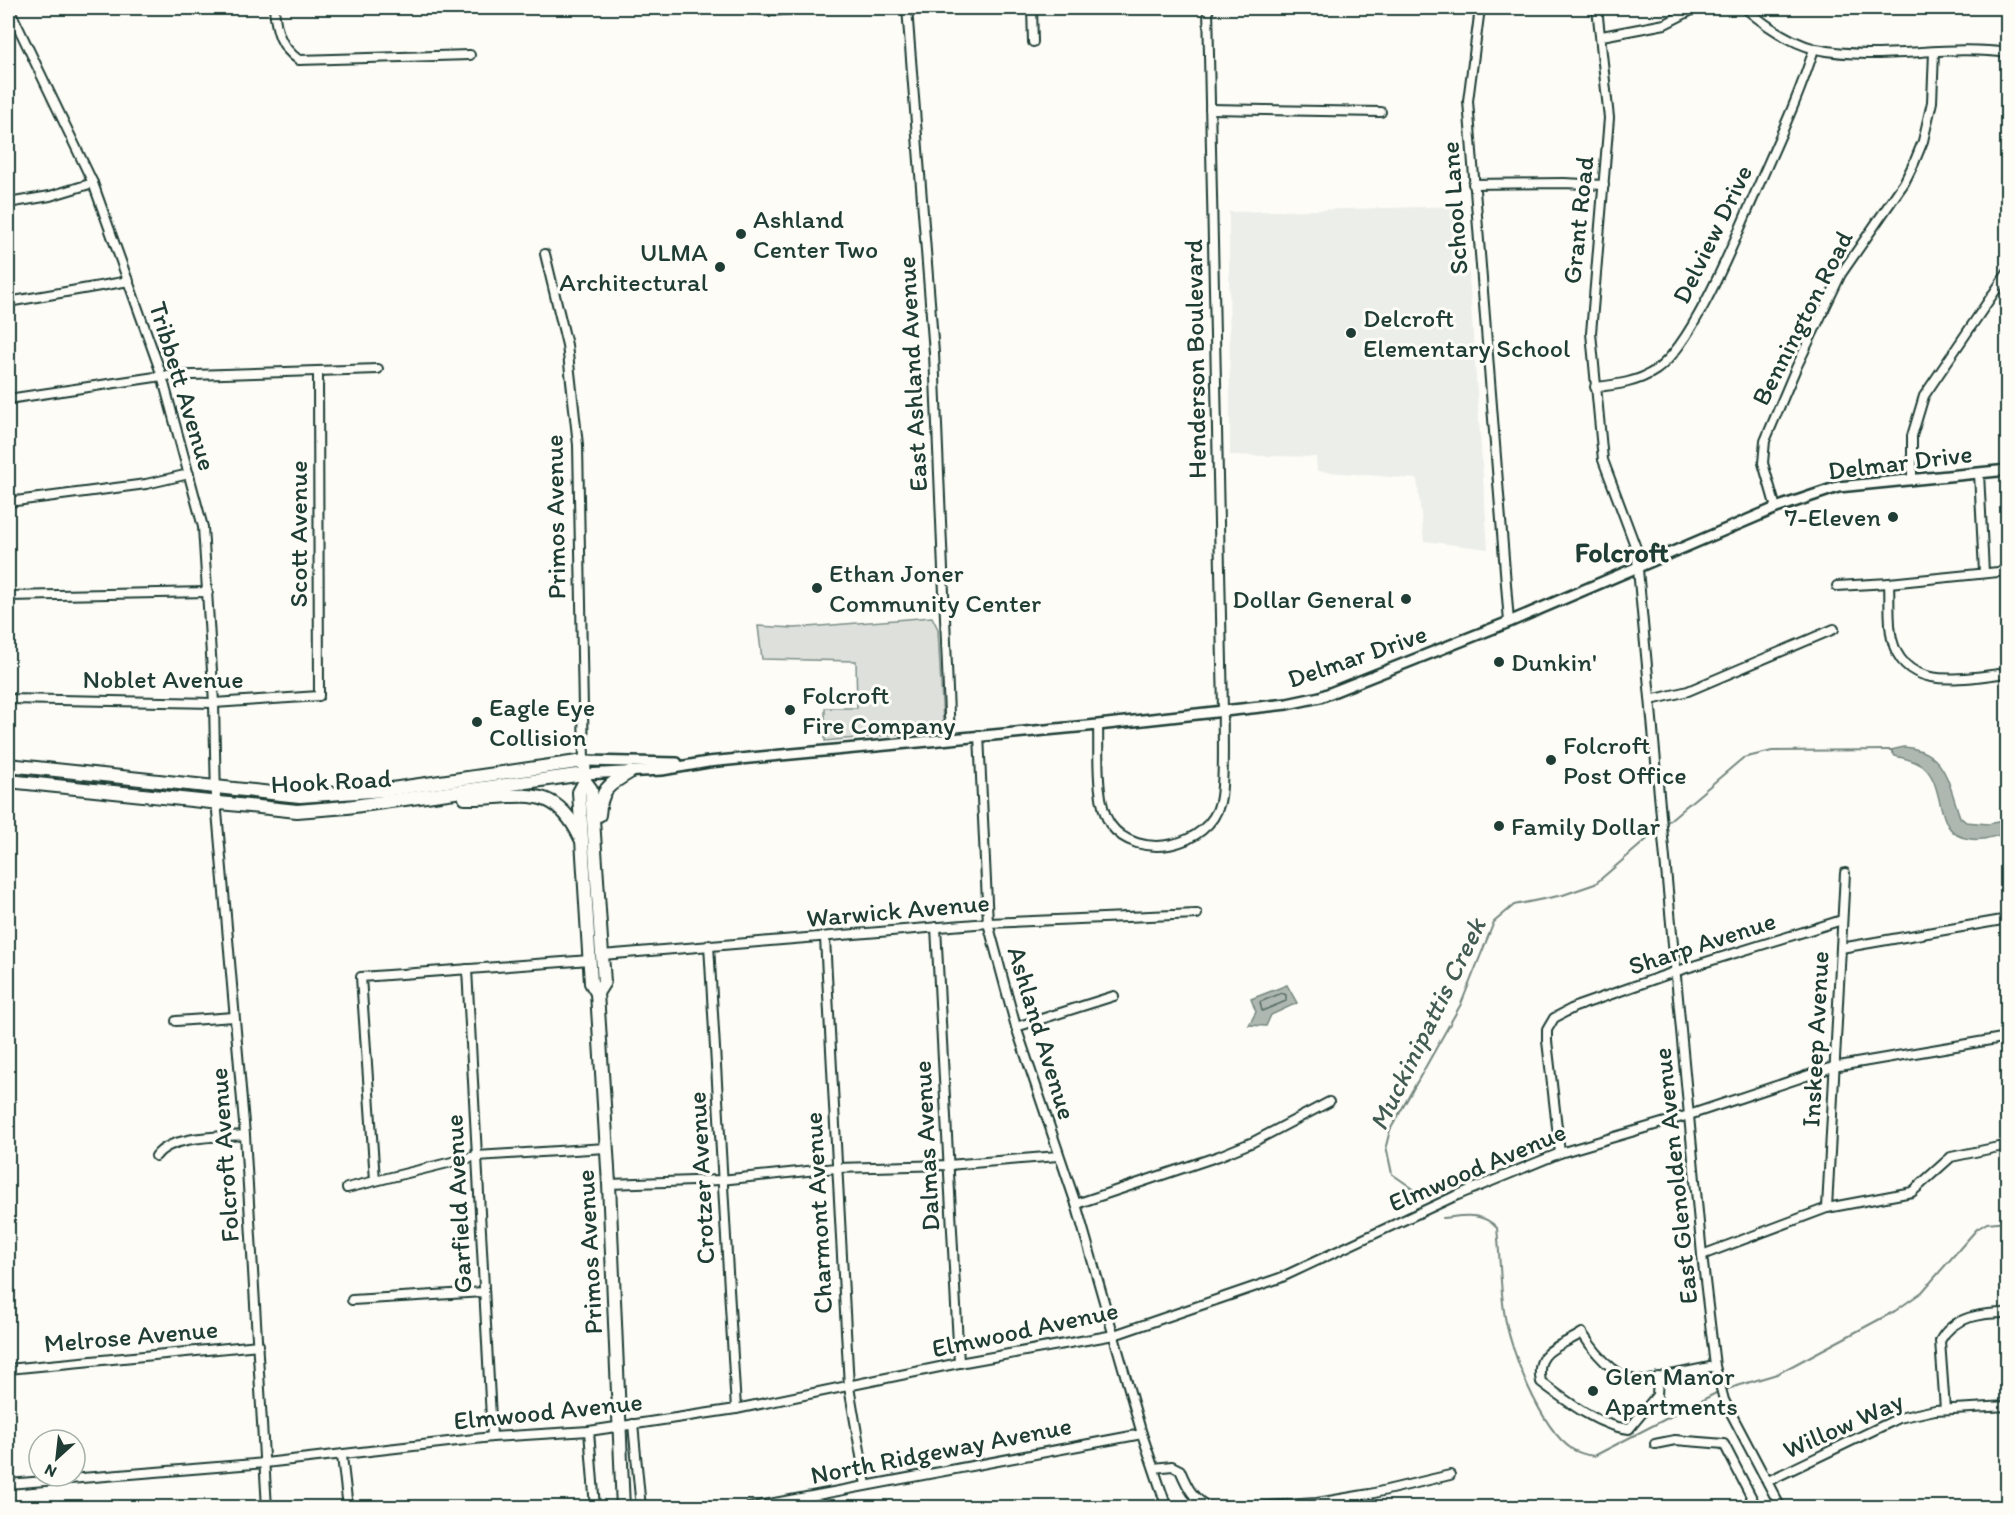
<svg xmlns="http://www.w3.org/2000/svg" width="2015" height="1515" viewBox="0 0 2015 1515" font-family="Itim,sans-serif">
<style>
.built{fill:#eceee9}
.green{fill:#dde0db;stroke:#7e8e88;stroke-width:1.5}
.water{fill:#aeb8b1;stroke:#75877f;stroke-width:1.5}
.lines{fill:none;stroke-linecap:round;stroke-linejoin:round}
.shore{stroke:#586e66;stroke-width:1.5}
.stream{stroke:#75877f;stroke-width:2}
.minor-casing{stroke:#1f3d34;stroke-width:12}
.tertiary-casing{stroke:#1f3d34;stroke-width:14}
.primary-casing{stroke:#1f3d34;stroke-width:16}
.minor{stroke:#fdfcf7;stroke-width:8}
.tertiary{stroke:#fdfcf7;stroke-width:9}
.primary{stroke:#fdfcf7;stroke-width:12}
.poi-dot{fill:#1f3d34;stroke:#fdfcf7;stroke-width:2}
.labels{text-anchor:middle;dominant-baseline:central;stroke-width:6;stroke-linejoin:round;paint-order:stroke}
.street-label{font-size:26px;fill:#1f3d34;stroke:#fdfcf7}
.poi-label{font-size:26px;fill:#1f3d34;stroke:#fdfcf7;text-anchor:start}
.water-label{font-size:27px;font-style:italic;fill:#435c53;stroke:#fdfcf7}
.quarter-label{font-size:28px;font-weight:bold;fill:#1f3d34;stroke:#fdfcf7}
</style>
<rect width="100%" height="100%" fill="#fdfcf7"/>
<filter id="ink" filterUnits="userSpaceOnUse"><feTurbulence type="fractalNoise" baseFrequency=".0167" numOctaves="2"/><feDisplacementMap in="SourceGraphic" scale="12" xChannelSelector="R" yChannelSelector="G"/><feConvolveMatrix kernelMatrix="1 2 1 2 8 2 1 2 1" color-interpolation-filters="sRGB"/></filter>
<g filter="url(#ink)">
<polygon class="built" points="1464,206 1488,549 1424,541 1417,479 1317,471 1316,457 1230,455 1229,212"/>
<polygon class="green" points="932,617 938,629 943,723 932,731 825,741 825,708 857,708 856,661 762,659 758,626 795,628"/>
<g class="water">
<path d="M1904 747C1947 751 1948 784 1960 817L1966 822 1988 824 2007 820V833C1995 836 1983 841 1970 839 1931 835 1948 783 1921 765 1913 760 1904 758 1895 756L1891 750Z"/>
<polygon points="1287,985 1297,1003 1271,1015 1266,1026 1249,1025 1256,1012 1251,999"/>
</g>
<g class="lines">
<polygon class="shore" points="1282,993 1286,995 1286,1001 1262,1011 1260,1002"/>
<g class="stream">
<polyline points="1665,824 1743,758 1772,751 1892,750"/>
<polyline points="1425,1197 1392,1174 1386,1146 1390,1130 1461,1004 1494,922 1514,905 1563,895 1595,884 1660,828"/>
<path d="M1443 1218C1463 1216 1482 1211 1497 1228 1500 1256 1500 1283 1504 1311 1509 1348 1540 1428 1572 1449 1578 1453 1587 1455 1594 1456L1718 1392"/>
<polyline points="1724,1390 1777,1374 1895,1311 1922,1292 1977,1229 1987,1223 2008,1221"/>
</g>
<defs>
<g id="minor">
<polyline points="9,8 93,183 162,376 203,527 214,703 216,800 245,1135 267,1508"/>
<path d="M274 8C276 30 280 47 299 60L470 55"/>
<polyline points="754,8 770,11 807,8"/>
<polyline points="907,8 934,353 950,738"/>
<polyline points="1032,8 1033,42"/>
<polyline points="1480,8 1468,101 1509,622"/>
<polyline points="1597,8 1609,118 1591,333 1603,460 1636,548 1702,1255 1715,1366 1724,1400 1781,1508"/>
<path d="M1745 8C1765 25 1790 43 1816 49 1879 62 1944 44 2008 53"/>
<polyline points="1602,36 1665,24 1696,8"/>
<polyline points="1210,109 1381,112"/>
<polyline points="1473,184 1564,183 1604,185"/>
<polyline points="8,203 50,196 93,183"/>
<polyline points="545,254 567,345 578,445 584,761"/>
<polyline points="8,302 129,281"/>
<path d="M1595 387C1617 385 1638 382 1656 370 1693 345 1735 239 1754 196 1775 147 1798 100 1814 49"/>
<polyline points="8,399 162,376 378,369"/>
<polyline points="1979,473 1984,572"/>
<polyline points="1912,479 1912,436 1924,396 2008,272"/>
<polyline points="8,502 146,484 189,474"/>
<polyline points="1776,508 1763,463 1765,441 1796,368 1841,274 1904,183 1914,163 1923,141 1932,102 1934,52"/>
<path d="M1889 583C1890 602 1888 622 1892 639 1905 694 1966 677 2008 673"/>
<polyline points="1837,586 1889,583 2008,571"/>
<polyline points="8,596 208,592"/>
<polyline points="8,699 214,703 319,696 318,373"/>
<polyline points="1651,700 1688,691 1834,629"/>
<path d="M1098 725C1099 752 1095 801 1110 824 1137 862 1209 848 1220 802 1225 780 1222 735 1223 710L1208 8"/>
<polyline points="979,735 988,923 1016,1027 1076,1204 1142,1434 1167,1508"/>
<polyline points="936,927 959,1363"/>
<polyline points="825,938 849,1387 866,1485"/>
<polyline points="709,945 736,1409"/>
<polyline points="1841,948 2008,919"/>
<polyline points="602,955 988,923 1197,914"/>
<polyline points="467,969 492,1437"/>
<polyline points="176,1021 234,1017"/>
<polyline points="1016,1027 1114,996"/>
<polyline points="1560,1153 1547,1041 1547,1030 1554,1018 1575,1007 1677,971 1842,920"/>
<path d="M156 1156C171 1135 221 1137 245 1135"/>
<polyline points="375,1180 361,977 590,960"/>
<polyline points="609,1184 721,1180 836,1168 948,1165 1058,1156"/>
<polyline points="347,1188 476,1156 606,1148"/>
<polyline points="1076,1204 1219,1156 1253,1142 1329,1102"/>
<polyline points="1827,1208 1845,873"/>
<polyline points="1702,1255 1827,1208 1912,1192 1951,1157 2008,1145"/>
<polyline points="352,1300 484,1292"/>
<polyline points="8,1369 259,1345"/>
<path d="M1658 1377 1657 1395 1629 1429C1598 1426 1565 1400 1541 1382 1534 1349 1559 1348 1582 1333 1595 1353 1617 1380 1643 1381 1650 1381 1659 1377 1666 1376L1715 1366"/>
<path d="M1945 1409 1940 1341C1953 1316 1982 1313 2008 1313"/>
<polyline points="633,1424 641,1508"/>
<polyline points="589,1431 595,1508"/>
<polyline points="1655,1444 1675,1440 1724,1444 1757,1508"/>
<polyline points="342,1456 348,1508"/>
<path d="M1154 1468 1172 1466 1180 1470C1188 1489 1193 1499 1211 1508"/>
<polyline points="1768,1481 1899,1418 1935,1410 2008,1406"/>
<polyline points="8,1484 265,1463 492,1437 589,1431 736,1409 959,1363 1114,1335 1280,1278 1453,1197 1560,1153 1689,1115 1833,1067 2008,1037"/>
<polyline points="748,1508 1142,1434"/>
<polyline points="1235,1508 1317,1503 1370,1494 1450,1475"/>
</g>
<g id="tertiary">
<polyline points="584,761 677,763"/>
<polyline points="584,774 662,770 708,762 1098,725 1287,704 1320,697 1509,622 1776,508 1838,487 2008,470"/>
</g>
<g id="primary">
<polyline points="8,765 300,796 385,790 584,761 585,781 591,789 602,955 604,982 597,993"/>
<polyline points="8,781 297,811 347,807 584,774"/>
<polyline points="585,781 579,792 591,983 597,993 609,1184 623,1508"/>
<path d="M465 798C519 800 553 778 581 839"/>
<path d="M599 815C601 789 608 785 630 772"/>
</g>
</defs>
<use href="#minor" class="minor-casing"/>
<use href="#tertiary" class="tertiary-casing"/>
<use href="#primary" class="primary-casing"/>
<use href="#minor" class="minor"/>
<use href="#tertiary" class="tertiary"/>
<use href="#primary" class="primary"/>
</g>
</g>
<g class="poi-dot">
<circle cx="741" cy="234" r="6"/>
<circle cx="720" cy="267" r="6"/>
<circle cx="1351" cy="333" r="6"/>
<circle cx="1893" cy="517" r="6"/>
<circle cx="817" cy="588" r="6"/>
<circle cx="1406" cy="599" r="6"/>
<circle cx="1499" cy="662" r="6"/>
<circle cx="790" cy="710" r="6"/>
<circle cx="477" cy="722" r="6"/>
<circle cx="1551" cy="760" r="6"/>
<circle cx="1499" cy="826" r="6"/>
<circle cx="1593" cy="1391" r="6"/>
</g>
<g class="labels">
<g class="street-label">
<text transform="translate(1454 208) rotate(-94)">School Lane</text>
<text transform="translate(1578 220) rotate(-84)">Grant Road</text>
<text transform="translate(1712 234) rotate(-64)">Delview Drive</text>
<text transform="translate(1802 318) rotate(-63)">Bennington Road</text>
<text transform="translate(1195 359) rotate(-91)">Henderson Boulevard</text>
<text transform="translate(912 374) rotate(-93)">East Ashland Avenue</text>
<text transform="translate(183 386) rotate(73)">Tribbett Avenue</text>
<text transform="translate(1900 462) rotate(-7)">Delmar Drive</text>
<text transform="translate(555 517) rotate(-91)">Primos Avenue</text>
<text transform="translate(298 534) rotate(-90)">Scott Avenue</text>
<text transform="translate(1357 656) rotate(-19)">Delmar Drive</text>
<text x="163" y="679">Noblet Avenue</text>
<text transform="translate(331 781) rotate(-3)">Hook Road</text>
<text transform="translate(898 910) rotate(-5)">Warwick Avenue</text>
<text transform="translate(1702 943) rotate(-18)">Sharp Avenue</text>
<text transform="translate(1042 1033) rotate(73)">Ashland Avenue</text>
<text transform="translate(1815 1039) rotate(-87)">Inskeep Avenue</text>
<text transform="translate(926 1146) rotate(-93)">Dalmas Avenue</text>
<text transform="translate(224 1155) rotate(-94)">Folcroft Avenue</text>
<text transform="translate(1477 1167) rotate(-23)">Elmwood Avenue</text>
<text transform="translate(1675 1176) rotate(-96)">East Glenolden Avenue</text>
<text transform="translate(701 1178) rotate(-93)">Crotzer Avenue</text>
<text transform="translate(458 1204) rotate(-93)">Garfield Avenue</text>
<text transform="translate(818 1213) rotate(-93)">Charmont Avenue</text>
<text transform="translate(589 1252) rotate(-93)">Primos Avenue</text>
<text transform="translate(1025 1329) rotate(-12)">Elmwood Avenue</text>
<text transform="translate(131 1336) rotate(-5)">Melrose Avenue</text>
<text transform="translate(548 1411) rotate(-6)">Elmwood Avenue</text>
<text transform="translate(1843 1425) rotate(-24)">Willow Way</text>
<text transform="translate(941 1450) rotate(-11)">North Ridgeway Avenue</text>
</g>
<g class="poi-label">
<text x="753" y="219">Ashland<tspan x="753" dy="30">Center Two</tspan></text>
<text x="708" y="252" text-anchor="end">ULMA<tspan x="708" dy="30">Architectural</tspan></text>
<text x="1363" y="318">Delcroft<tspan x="1363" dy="30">Elementary School</tspan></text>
<text x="1881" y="517" text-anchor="end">7-Eleven</text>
<text x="829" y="573">Ethan Joner<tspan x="829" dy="30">Community Center</tspan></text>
<text x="1394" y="599" text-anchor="end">Dollar General</text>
<text x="1511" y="662">Dunkin'</text>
<text x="802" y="695">Folcroft<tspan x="802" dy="30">Fire Company</tspan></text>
<text x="489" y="707">Eagle Eye<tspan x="489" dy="30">Collision</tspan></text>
<text x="1563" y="745">Folcroft<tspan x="1563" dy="30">Post Office</tspan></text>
<text x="1511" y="826">Family Dollar</text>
<text x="1605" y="1376">Glen Manor<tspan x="1605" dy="30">Apartments</tspan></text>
</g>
<g class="water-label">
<text transform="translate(1427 1024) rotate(-64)">Muckinipattis Creek</text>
</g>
<g class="quarter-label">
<text x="1622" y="552">Folcroft</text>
</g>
</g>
<rect width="2015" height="1515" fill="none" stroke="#fdfcf7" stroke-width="30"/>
<rect x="15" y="15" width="1985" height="1485" fill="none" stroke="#1f3d34" stroke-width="2" filter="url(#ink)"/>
<g transform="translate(57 1458) rotate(207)"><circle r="28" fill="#fdfcf7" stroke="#a4b0a9" stroke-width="1.5"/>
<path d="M0-4.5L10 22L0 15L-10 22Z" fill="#1f3d34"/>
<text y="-9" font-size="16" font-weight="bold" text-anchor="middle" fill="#1f3d34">N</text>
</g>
</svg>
